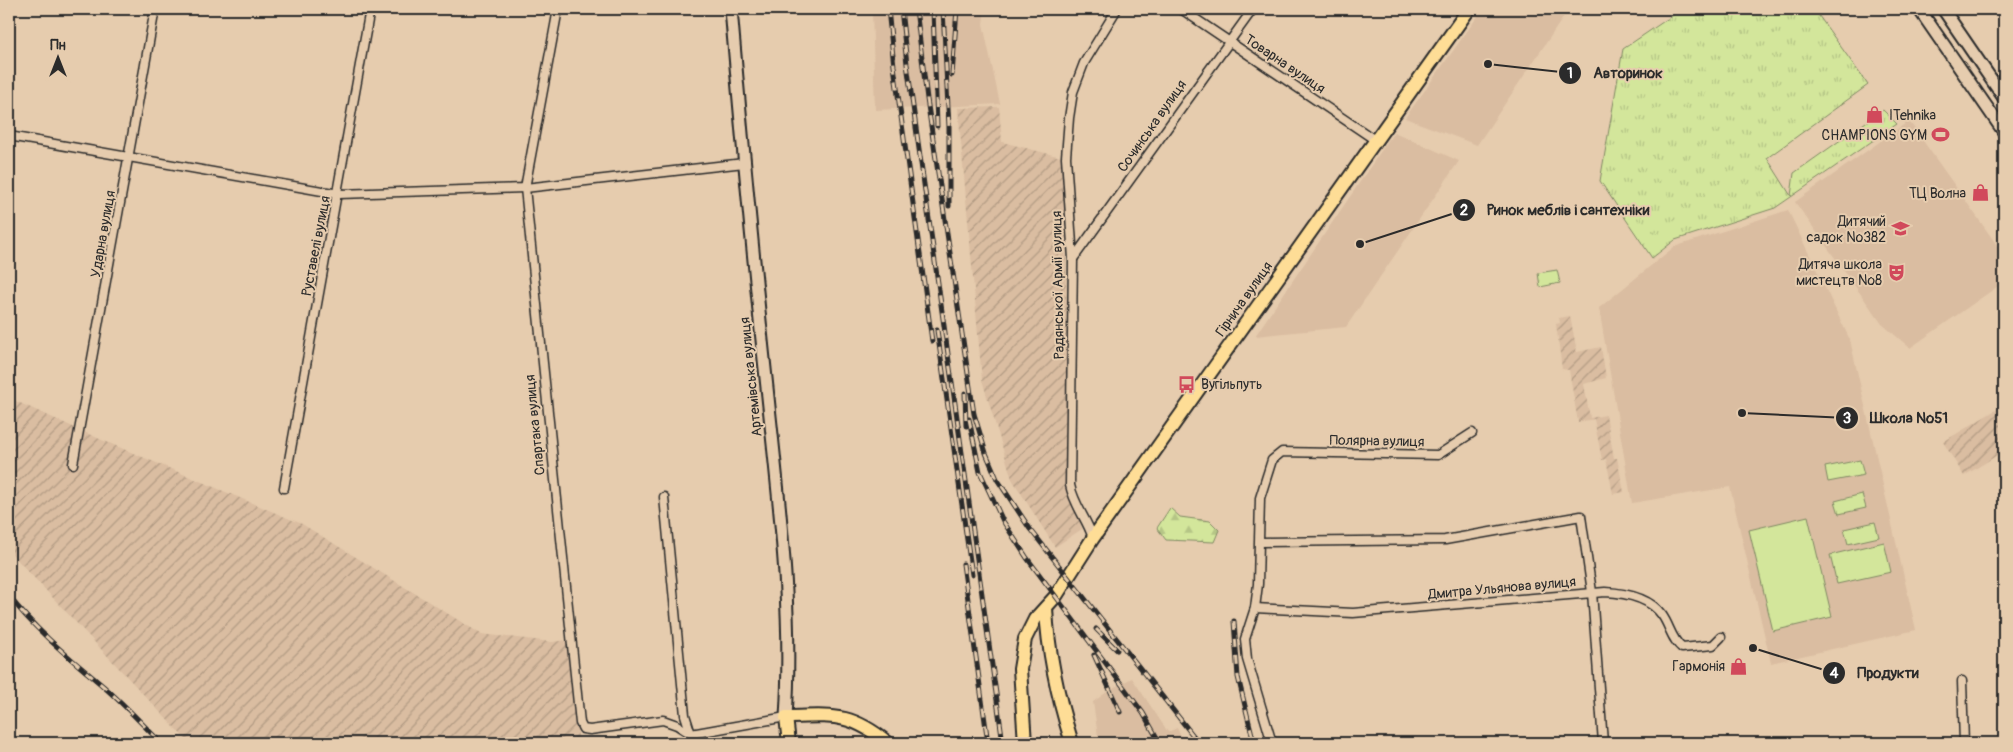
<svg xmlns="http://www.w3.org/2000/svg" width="2013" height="752" viewBox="0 0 2013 752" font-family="Pangolin,sans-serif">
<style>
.built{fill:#dabda1}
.industrial{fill:url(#industrial-furrows)}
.green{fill:#d3e69b;stroke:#7f8863}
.forest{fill:url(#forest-firs);stroke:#7f8863}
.park{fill:url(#park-tufts);stroke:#7f8863}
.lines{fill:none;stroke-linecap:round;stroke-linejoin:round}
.minor-casing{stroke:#2b2b2b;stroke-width:11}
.secondary-casing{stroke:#2b2b2b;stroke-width:15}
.primary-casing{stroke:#2b2b2b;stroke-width:16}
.minor{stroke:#e6ccae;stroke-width:8}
.secondary{stroke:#e6ccae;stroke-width:11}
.primary{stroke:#fedd96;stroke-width:12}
.rail-casing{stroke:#2b2b2b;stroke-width:5}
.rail{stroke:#e6ccae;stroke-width:3;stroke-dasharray:9;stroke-linecap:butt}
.labels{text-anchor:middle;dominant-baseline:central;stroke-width:4;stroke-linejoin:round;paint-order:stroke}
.street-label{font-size:14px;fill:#2b2b2b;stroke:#e6ccae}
.poi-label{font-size:14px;fill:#2b2b2b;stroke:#e6ccae;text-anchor:end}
.leader{fill:none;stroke:#2b2b2b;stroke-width:2}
.callout-dot{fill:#2b2b2b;stroke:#e6ccae;stroke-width:2}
.mark-label{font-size:15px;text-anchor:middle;font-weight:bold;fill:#fff}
.callout-label{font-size:15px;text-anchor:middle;font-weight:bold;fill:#2b2b2b;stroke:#e6ccae;stroke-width:4;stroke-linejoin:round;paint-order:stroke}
</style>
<defs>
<pattern id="industrial-furrows" width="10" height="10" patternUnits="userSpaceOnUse" patternTransform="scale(1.25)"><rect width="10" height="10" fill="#dabda1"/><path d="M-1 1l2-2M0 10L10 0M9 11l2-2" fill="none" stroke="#b19a83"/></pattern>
<pattern id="forest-firs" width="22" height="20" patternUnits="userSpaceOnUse" patternTransform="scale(1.25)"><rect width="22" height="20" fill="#d3e69b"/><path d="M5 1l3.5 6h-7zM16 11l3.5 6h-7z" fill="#b5c586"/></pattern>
<pattern id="park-tufts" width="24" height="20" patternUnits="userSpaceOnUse" patternTransform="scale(1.25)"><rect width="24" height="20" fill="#d3e69b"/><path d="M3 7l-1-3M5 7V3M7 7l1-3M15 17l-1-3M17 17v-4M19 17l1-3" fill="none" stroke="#b5c586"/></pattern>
</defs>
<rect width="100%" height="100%" fill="#e6ccae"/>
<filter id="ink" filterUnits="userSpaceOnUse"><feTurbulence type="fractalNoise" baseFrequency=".02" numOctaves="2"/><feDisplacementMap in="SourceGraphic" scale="10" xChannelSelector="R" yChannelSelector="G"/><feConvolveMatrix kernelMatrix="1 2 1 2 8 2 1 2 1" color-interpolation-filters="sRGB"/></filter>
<g filter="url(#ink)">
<g class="built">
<polygon points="872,9 985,9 983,24 1000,104 875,110"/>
<polygon points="1483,9 1569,9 1477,145 1405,118"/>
<polygon points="1909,121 2004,255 2004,282 1910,348 1882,324 1795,202"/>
<polygon points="1394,132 1459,161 1346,327 1255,336"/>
<polygon points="1788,210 1850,340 1916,630 1771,663 1730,487 1632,503 1599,308 1674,247"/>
<polygon points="1132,678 1168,732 1177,728 1184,743 1099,743 1093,702 1111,689"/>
</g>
<g class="industrial">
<polygon points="999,107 1002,142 1065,158 1068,496 1080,520 1082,529 1055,547 1012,479 982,380 958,108"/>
<polygon points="1570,316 1577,352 1601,347 1606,378 1584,384 1590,418 1606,415 1614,458 1617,458 1624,492 1613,494 1606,459 1602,460 1594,419 1578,422 1569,370 1562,369 1556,324 1560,323 1559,318"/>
<polygon points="9,398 102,440 302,524 481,634 552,642 568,640 579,743 189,743 9,551"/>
<polygon points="2004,405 2004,451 1964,476 1943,442"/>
</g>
<g class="green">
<polygon points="1860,460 1864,475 1828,482 1825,467"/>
<polygon points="1862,494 1866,508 1839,514 1835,501"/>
<polygon points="1808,516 1832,617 1773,631 1749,530"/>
<polygon points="1875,522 1879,537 1848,544 1844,529"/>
<polygon points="1884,542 1891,572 1837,584 1830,555"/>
</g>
<polygon class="forest" points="1170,508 1180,517 1210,521 1219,530 1214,542 1166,540 1157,528"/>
<g class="park">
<polygon points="1682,9 1814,9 1868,85 1767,158 1791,196 1794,173 1883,110 1897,124 1775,208 1675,240 1652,258 1600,181 1623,49"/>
<polygon points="1557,270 1560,283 1540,287 1538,273"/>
</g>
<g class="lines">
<defs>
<g id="minor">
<polyline points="558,9 525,188 580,723 583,729 590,730 663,720 677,725 691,734 786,717"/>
<polyline points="1181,9 1375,140"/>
<polyline points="9,136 339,194 525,188 744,163"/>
<polyline points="1073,259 1253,9"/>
<polyline points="73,464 155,9"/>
<polyline points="284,488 370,9"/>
<polyline points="664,497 685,715 691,734"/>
<path d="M1093 538C1087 519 1074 505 1070 485L1073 259 1066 157 1069 118 1073 92 1084 63 1117 9"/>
<polyline points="1261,542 1445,540 1581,516 1592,592 1603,743"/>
<path d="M1255 608 1353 613 1605 592C1625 593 1650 598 1662 615 1670 626 1671 639 1682 648L1713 645 1721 637"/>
<polyline points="1962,681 1964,743"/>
<polyline points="1272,743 1247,659 1245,639 1255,608 1258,584 1260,498 1272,460 1282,452 1438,455 1472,433"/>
</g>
<g id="secondary">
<path d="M731 9C742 138 754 267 768 397 779 503 793 610 786 717"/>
<polyline points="1919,9 2004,132"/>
<polyline points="1943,9 2004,98"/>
</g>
<g id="primary">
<path d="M1046 608C1048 655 1058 698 1072 743"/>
<path d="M789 743 786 717C833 716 850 712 888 743"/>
<polyline points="1025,743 1020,669 1025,639 1035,619 1056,596 1093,538 1469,9"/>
</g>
</defs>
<use href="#minor" class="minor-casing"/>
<use href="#secondary" class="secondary-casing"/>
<use href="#primary" class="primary-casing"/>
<use href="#minor" class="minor"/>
<use href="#secondary" class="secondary"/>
<use href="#primary" class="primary"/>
<defs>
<g id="rail">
<polyline points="888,9 894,66 932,341"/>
<polyline points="901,9 907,64 1003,743"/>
<polyline points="916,9 927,99 974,414 986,453 997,479 1030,529 1199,743"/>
<polyline points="933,9 937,126"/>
<polyline points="943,9 949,127 949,206"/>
<polyline points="952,75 957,9"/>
<polyline points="937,330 972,575"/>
<polyline points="965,393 966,426"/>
<polyline points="969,419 980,472 1003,521 1027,558 1143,713 1160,743"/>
<polyline points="963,564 988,743"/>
<path d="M9 596C36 631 70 658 103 686 124 704 142 724 161 743"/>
<polyline points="1234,621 1238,677 1254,743"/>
<polyline points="1096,629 1117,650"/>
<polyline points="1094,655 1120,712"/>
</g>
</defs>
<use href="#rail" class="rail-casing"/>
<use href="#rail" class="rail"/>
</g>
</g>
<defs>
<symbol id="shop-bare" viewBox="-9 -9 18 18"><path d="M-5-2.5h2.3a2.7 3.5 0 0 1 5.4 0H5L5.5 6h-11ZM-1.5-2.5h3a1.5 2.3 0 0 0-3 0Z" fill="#d1495b" stroke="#e6ccae" stroke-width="2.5" paint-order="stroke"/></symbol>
<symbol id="stadium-bare" viewBox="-9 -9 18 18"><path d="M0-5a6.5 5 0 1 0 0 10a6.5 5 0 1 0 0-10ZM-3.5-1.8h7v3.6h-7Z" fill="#d1495b" stroke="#e6ccae" stroke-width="2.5" paint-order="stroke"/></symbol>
<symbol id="school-bare" viewBox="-9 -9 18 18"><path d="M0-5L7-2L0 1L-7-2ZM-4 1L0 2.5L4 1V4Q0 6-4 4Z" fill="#d1495b" stroke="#e6ccae" stroke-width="2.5" paint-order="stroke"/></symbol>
<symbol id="theatre-bare" viewBox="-9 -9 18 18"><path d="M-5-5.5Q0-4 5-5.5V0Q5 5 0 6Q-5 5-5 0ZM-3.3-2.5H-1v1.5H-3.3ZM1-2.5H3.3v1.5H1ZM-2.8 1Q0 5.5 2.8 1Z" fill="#d1495b" stroke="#e6ccae" stroke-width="2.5" paint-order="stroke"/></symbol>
<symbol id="bus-bare" viewBox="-9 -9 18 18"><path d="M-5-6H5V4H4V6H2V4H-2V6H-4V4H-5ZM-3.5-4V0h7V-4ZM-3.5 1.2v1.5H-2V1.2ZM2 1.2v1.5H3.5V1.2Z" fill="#d1495b" stroke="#e6ccae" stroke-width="2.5" paint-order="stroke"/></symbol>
</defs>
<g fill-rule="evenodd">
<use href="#shop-bare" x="1862" y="102" width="25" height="25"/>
<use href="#stadium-bare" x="1928" y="122" width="25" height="25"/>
<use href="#shop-bare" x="1968" y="180" width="25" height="25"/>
<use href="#school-bare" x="1888" y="216" width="25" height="25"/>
<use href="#theatre-bare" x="1884" y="260" width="25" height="25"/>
<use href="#bus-bare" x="1174" y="372" width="25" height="25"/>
<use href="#shop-bare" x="1726" y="654" width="25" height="25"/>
</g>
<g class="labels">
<g class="street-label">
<text transform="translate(1285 64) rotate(34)">Товарна вулиця</text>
<text transform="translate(1152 126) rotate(-55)">Сочинська вулиця</text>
<text transform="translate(103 234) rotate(-80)">Ударна вулиця</text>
<text transform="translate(316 246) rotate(-79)">Руставелі вулиця</text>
<text transform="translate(1058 285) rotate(-91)">Радянської Армії вулиця</text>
<text transform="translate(1244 299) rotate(-55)">Гірнича вулиця</text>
<text transform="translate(751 377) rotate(-96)">Артемівська вулиця</text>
<text transform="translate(535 425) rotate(-96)">Спартака вулиця</text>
<text transform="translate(1377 441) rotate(1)">Полярна вулиця</text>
<text transform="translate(1502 588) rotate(-5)">Дмитра Ульянова вулиця</text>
</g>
<g class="poi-label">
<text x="1889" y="115" text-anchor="start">ITehnika</text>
<text x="1927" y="135">CHAMPIONS GYM</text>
<text x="1966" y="193">ТЦ Волна</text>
<text x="1886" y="221">Дитячий<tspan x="1886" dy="16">садок №382</tspan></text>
<text x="1882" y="264">Дитяча школа<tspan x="1882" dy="16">мистецтв №8</tspan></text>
<text x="1201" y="384" text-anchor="start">Вугільпуть</text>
<text x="1725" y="666">Гармонія</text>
</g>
</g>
<path class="leader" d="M1488 64L1570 73M1360 244L1464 210M1742 413L1847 418M1753 648L1834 673"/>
<g class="callout-dot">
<circle cx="1488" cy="64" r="5"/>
<circle cx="1360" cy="244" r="5"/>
<circle cx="1742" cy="413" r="5"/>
<circle cx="1753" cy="648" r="5"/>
<circle cx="1570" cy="73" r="12"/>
<circle cx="1464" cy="210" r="12"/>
<circle cx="1847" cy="418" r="12"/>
<circle cx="1834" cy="673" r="12"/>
</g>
<g class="mark-label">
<text x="1570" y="78">1</text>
<text x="1464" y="215">2</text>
<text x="1847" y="423">3</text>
<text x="1834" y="678">4</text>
</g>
<g class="callout-label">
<text x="1628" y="78">Авторинок</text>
<text x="1568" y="215">Ринок меблів і сантехніки</text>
<text x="1909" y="423">Школа №51</text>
<text x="1888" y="678">Продукти</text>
</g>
<rect width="2013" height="752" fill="none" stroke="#e6ccae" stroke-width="30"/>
<rect x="15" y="15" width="1983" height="722" fill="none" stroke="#2b2b2b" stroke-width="2" filter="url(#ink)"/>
<g transform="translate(58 58)" stroke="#e6ccae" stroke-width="4" paint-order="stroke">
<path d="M0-4L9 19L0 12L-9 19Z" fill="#2b2b2b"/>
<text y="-8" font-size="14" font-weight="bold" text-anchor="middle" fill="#2b2b2b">Пн</text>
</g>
</svg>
